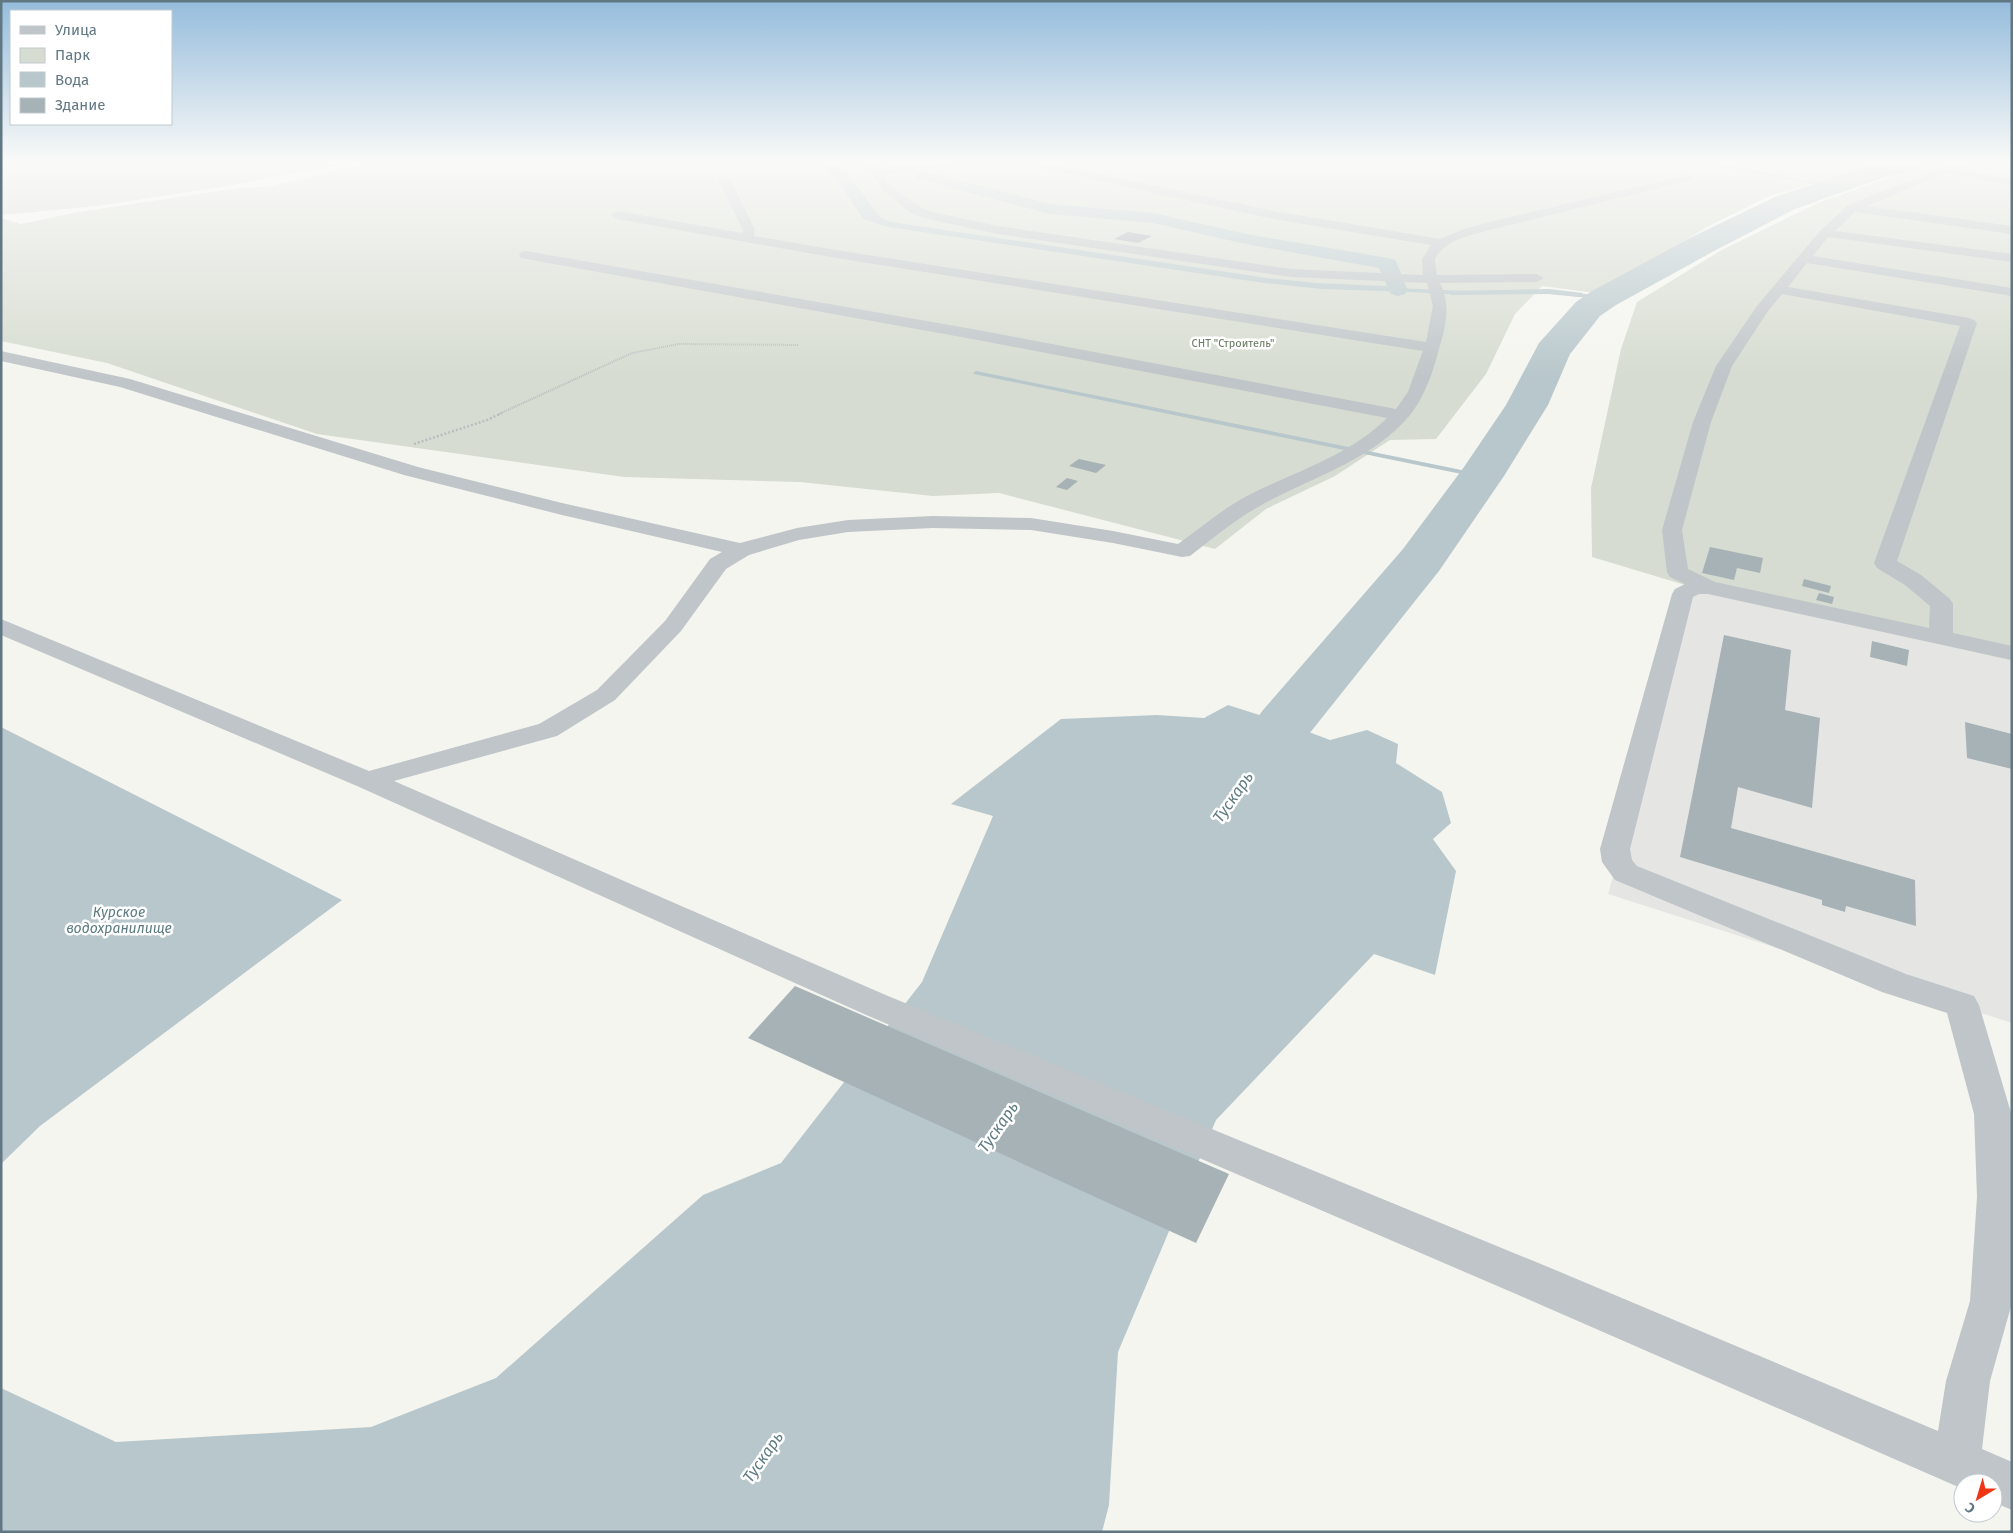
<svg xmlns="http://www.w3.org/2000/svg" width="2013" height="1533" viewBox="0 0 2013 1533" font-family="'Fira Sans',sans-serif">
<style>
.built{fill:#e5e6e4}
.green{fill:#d6dcd1}
.water{fill:#b8c7cb}
.lines{fill:none;stroke-linecap:round;stroke-linejoin:round}
.stream{fill:#b8c7cb;fill-rule:evenodd}
.canal{fill:#b8c7cb;fill-rule:evenodd}
.river{fill:#b8c7cb;fill-rule:evenodd}
.building{fill:#a7b2b6}
.path-far1{stroke:#bbbec0;stroke-width:2;stroke-dasharray:1 1;stroke-linecap:butt}
.path{stroke:#bbbec0;stroke-width:2.5;stroke-dasharray:2 2;stroke-linecap:butt}
.minor{fill:#bfc5c8;fill-rule:evenodd}
.labels{text-anchor:middle;dominant-baseline:central;stroke-width:5;stroke-linejoin:round;paint-order:stroke}
.far-park-label{font-size:11px;fill:#687a61;stroke:#fff}
.water-label{font-size:14px;font-style:italic;fill:#5d7b81;stroke:#fff}
.near-water-label{font-size:16px;font-style:italic;fill:#5d7b81;stroke:#fff}
</style>
<rect width="100%" height="100%" fill="#f5f5f0"/>
<polygon class="built" points="1695,588 2012,661 2012,1023 1608,894"/>
<g class="green">
<polygon points="354,162 228,186 97,206 1,215 1,162"/>
<polygon points="374,162 1889,162 1769,196 1707,227 1601,292 1588,292 1542,286 1515,314 1486,374 1436,439 1390,440 1335,476 1266,509 1215,549 999,493 933,496 800,482 624,477 317,434 107,363 1,341 1,218 21,224 79,212 225,190 270,186"/>
<polygon points="1946,162 2012,162 2012,661 1695,588 1592,557 1591,488 1621,349 1637,302 1720,251 1818,203 1906,171"/>
</g>
<g class="water">
<polygon points="839,162 880,217 891,222 1267,278 1317,283 1405,287 1409,292 1322,289 1264,283 888,227 863,219 843,188 818,162"/>
<polygon points="1549,289 1583,293 1579,297 1548,294 1451,295 1449,291"/>
<polygon points="1228,705 1285,723 1330,740 1367,730 1398,744 1396,763 1442,792 1451,823 1433,839 1456,871 1435,975 1374,954 1216,1120 1118,1352 1109,1505 1102,1532 1,1532 1,1388 116,1442 371,1427 496,1378 703,1195 781,1163 922,982 993,816 951,804 1061,719 1157,715 1204,718"/>
<polygon points="1,727 342,900 40,1126 1,1164"/>
</g>
<g class="lines">
<g class="stream">
<polygon points="1676,162 1724,165 1833,186 1831,187 1724,167"/>
<polygon points="1394,288 1465,291 1468,293 1465,295 1392,291"/>
<polygon points="1566,292 1604,296 1607,298 1604,300 1564,295"/>
<polygon points="976,371 1481,474 1485,476 1481,478 974,374 973,373"/>
</g>
<path class="canal" d="M923 171 1050 204 1153 213 1246 234 1388 258 1395 260C1400 268 1403 281 1408 290L1405 294 1398 296 1391 294 1379 268 1246 244 1153 223 1050 214 918 179 915 176 918 173Z"/>
<polygon class="river" points="1879,162 1926,162 1923,167 1885,177 1795,209 1714,251 1616,305 1600,316 1570,354 1548,405 1504,476 1439,571 1309,734 1256,813 1232,819 1208,813 1198,798 1263,710 1403,549 1464,467 1506,405 1539,343 1576,302 1592,291 1692,237 1775,197"/>
</g>
<g class="building">
<polygon points="1128,232 1152,236 1138,243 1114,239"/>
<polygon points="1079,459 1106,465 1096,473 1069,466"/>
<polygon points="1067,478 1078,481 1067,490 1056,487"/>
<polygon points="1710,547 1763,558 1760,573 1737,568 1734,580 1702,573"/>
<polygon points="1804,579 1831,586 1829,593 1802,586"/>
<polygon points="1819,593 1834,597 1832,604 1816,600"/>
<polygon points="1724,635 1791,650 1785,710 1820,718 1812,808 1738,787 1731,828 1915,880 1916,926 1846,906 1845,912 1822,905 1822,900 1680,857"/>
<polygon points="1872,641 1909,650 1907,666 1870,657"/>
<polygon points="1965,722 2012,734 2012,769 1967,758"/>
<polygon points="795,986 1229,1174 1196,1243 748,1038"/>
</g>
<g class="lines">
<polyline class="path-far1" points="499,414 632,353 679,344 799,345"/>
<polyline class="path" points="414,444 487,420 502,413"/>
<path class="minor" d="M861 162H873L878 168 929 162H971L966 165 883 174 893 188 918 206 932 212 998 226 1291 269 1423 275 1422 259 1431 245 1273 219 1027 165 1022 162H1044L1273 211 1440 239 1464 229 1494 221 1687 175 1692 178 1691 180 1486 231C1467 236 1444 241 1435 259L1437 275 1537 274 1544 278 1537 282 1440 283C1451 305 1446 326 1439 349 1433 372 1425 396 1410 415 1371 462 1308 478 1258 507 1233 521 1212 539 1190 556L1182 557 1113 543 1031 530 933 528 848 532 799 540 749 555 726 569 681 631 615 700 557 736 394 781 888 996 1553 1269 1938 1431 1946 1381 1970 1301 1977 1197 1974 1114 1947 1013 1882 992 1615 880 1602 862 1600 849 1672 594 1675 589 1685 584 1670 577 1667 572 1662 530 1693 422 1716 366 1757 306 1819 232 1848 205 1941 168 1964 162H1986L1960 170 2012 179V185L1954 175 1949 172 1866 206 2012 226V234L1855 212 1835 231 2012 254V262L1828 237 1813 256 2012 288V296L1807 263 1788 287 1969 318 1974 320 1977 323 1897 561 1921 575 1950 599 1953 604V633L2012 646V660L1708 594H1699L1693 597 1630 849 1632 860 1637 866 1906 974 1974 996 1979 1005 2012 1116V1303L1990 1381 1982 1449 2012 1462V1510L1993 1502V1483H1963V1489L1523 1297 864 1014 357 786 1 635V619L369 771 539 724 597 690 665 621 710 559 722 552 562 515 404 475 120 387 1 361V351L130 379 418 467 562 503 740 543 797 528 848 520 933 516 1031 518 1113 531 1178 544C1201 528 1222 509 1247 496 1294 472 1349 456 1387 418L978 340 526 259 521 258 519 255 521 252 526 251 978 330 1396 409 1408 392 1421 356 1423 351 836 258 617 219 611 215 617 211 742 233 743 230 718 179 724 176 730 179 755 230 754 236 836 250 1426 342 1433 306 1427 283 1291 277 998 234 924 218 910 212 885 192 872 173ZM1782 294 1960 326 1874 563 1877 568 1905 585 1930 606 1929 628 1715 582 1688 569 1682 530 1711 422 1732 366 1768 311Z"/>
</g>
<linearGradient id="sky" x2="0" y2="1"><stop stop-color="#95bcdc"/><stop offset="0.43" stop-color="#fafaf8"/><stop offset="1" stop-color="#fafaf8" stop-opacity="0"/></linearGradient>
<rect width="2013" height="377" fill="url(#sky)"/>
<g class="labels">
<g class="far-park-label">
<text x="1233" y="343">СНТ "Строитель"</text>
</g>
<g class="water-label">
<text x="119" y="912">Курское<tspan x="119" dy="16">водохранилище</tspan></text>
</g>
<g class="near-water-label">
<text transform="translate(1233 797) rotate(-55)">Тускарь</text>
<text transform="translate(998 1127) rotate(-55)">Тускарь</text>
<text transform="translate(763 1457) rotate(-55)">Тускарь</text>
</g>
</g>
<rect width="2013" height="1533" fill="none" stroke="#617784" stroke-width="5"/>
<rect x="10" y="10" width="162" height="115" fill="#ffffff" stroke="#c0c9ce"/>
<rect x="20" y="26" width="25" height="8" fill="#bfc5c8" stroke="#c0c9ce"/>
<text x="55" y="35" font-size="15" fill="#617784">Улица</text>
<rect x="20" y="48" width="25" height="15" fill="#d6dcd1" stroke="#c0c9ce"/>
<text x="55" y="60" font-size="15" fill="#617784">Парк</text>
<rect x="20" y="72" width="25" height="15" fill="#b8c7cb" stroke="#c0c9ce"/>
<text x="55" y="85" font-size="15" fill="#617784">Вода</text>
<rect x="20" y="98" width="25" height="15" fill="#a7b2b6" stroke="#c0c9ce"/>
<text x="55" y="110" font-size="15" fill="#617784">Здание</text>
<g transform="translate(1978 1498) rotate(218)"><circle r="24" fill="#ffffff" stroke="#c0c9ce"/>
<path d="M0-4L9 19L0 12L-9 19Z" fill="#f03515"/>
<text y="-8" font-size="14" font-weight="bold" text-anchor="middle" fill="#617784">С</text>
</g>
</svg>
